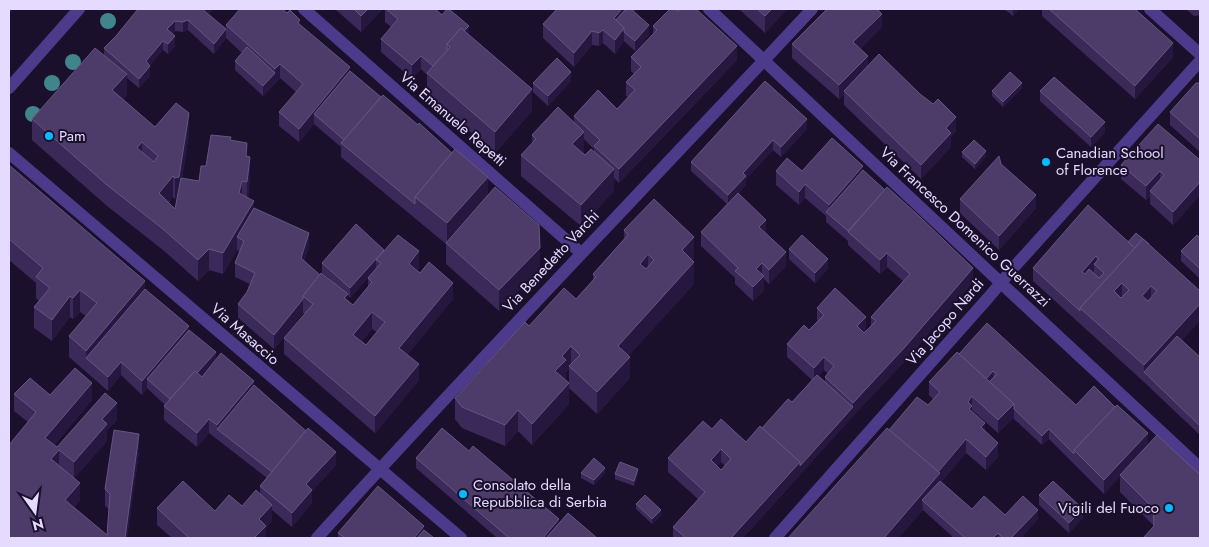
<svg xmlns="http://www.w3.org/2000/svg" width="1209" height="547" viewBox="0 0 1209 547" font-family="Jost,sans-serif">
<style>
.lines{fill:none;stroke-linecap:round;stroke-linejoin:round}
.minor{stroke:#4c3b8b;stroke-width:12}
.tree{fill:#42848b}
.wall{fill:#3b2959;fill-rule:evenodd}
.shaded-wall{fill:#26173f}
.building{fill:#4d3c6a;stroke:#655582;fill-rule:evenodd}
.poi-dot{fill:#06baff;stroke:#1a102b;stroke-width:2}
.labels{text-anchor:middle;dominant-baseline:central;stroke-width:4;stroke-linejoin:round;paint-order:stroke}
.street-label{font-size:15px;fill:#e5daff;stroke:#1a102b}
.poi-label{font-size:15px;fill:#e5daff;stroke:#1a102b;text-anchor:start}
</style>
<rect width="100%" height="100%" fill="#1a102b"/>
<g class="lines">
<g class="minor">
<polyline points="304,9 581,253"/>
<polyline points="709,9 1016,297 1200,468"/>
<polyline points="1150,9 1200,54"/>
<polyline points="9,88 79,9"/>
<polyline points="9,153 461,538"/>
<path d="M317 538C479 359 647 186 812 9"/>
<polyline points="775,538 988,298 1015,266 1200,61"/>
</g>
</g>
<g class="tree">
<circle cx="108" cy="21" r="8"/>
<circle cx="73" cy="62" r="8"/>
<circle cx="52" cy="83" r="8"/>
<circle cx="33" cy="114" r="8"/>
</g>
<g class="wall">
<path d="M138 9H213L209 14 226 29V25H300L350 71 488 195 540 269 499 311 446 264V244L341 157V147L314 124 299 142 279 126V112L296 92 280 78 263 96 235 70V61L242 53 226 38 214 54 188 30 183 32 175 31 172 34 175 46 168 54 163 50 149 66 150 76 139 88 127 78V95L123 99 155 127 189 134 182 179 199 181 206 166 231 140 247 156 250 178 248 198 254 208 309 247 304 261 320 275 330 279 322 273V263L384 250 419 268 417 270 453 299 407 355 419 380 375 433 284 354V338L305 314 303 313 274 349 238 318V304L247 292 250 284 235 277V263L240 252 237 250 223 274 209 270 198 281 163 250 107 206 32 140V119L104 56V48L116 36ZM173 197 175 199H177L175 209 169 203ZM372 273 368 278V288L353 305 348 301V295L350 298ZM372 329 377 332 366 345 362 341Z"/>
<polygon points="335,9 383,9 361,32"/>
<polygon points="385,9 435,9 469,35 532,111 495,153 427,95 427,75 421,69 412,79 381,52 381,39 391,27 385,22"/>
<polygon points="557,9 637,9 634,12 649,35 635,51 624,41 615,54 603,43 599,46 592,45 574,67 543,38 543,24"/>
<polygon points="739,9 787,9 765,33"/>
<polygon points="1004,9 1019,9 1013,16"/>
<polygon points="1042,9 1135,9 1173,57 1135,99 1042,16"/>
<polygon points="1186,9 1200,9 1200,15 1194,16"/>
<path d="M653 26 737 60 619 183 614 178V191L581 226 521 176V155L532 143V135L574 123V116L617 109 628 97 626 96V82L634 74 631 71V57L653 34ZM584 139 594 149V152L585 155 583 154 584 153Z"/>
<polygon points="882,27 860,49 868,66 956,131 951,136 951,147 921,179 844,105 844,94 839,99 792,58 792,44"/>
<polygon points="571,81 548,106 533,92 533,83"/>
<polygon points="1200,83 1200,152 1170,125 1170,112"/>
<polygon points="1022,88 1003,107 992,96 992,91"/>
<polygon points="1040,91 1105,132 1091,147 1040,101"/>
<polygon points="807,129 781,157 773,150 746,179 746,185 738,194 766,233 786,266 769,284 764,279 764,290 753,301 735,284 735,278 701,246 701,232 727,204 691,171 691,162"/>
<polygon points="962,152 986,156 975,169 962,157"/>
<polygon points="1200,160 1200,195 1173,225 1150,204 1150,196 1146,200 1121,179 1121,165"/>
<polygon points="1001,164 1036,208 999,250 960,213 960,199"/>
<polygon points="9,165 145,289 189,330 216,360 254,385 336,465 312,491 312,503 292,527 272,510 272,521 266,528 266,538 172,538 157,525 157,508 215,511 242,506 260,494 260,486 267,478 209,433 197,447 164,420 164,406 165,405 147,388 142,395 121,375 108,391 69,357 69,336 86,316 80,312 73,319 70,317 52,341 34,328 34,307 39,301 36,298 36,283 9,260"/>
<path d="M863 170 973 282 905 361 853 416 743 538H673V527L698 499 668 472V458L712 429 746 442 792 402 812 380 787 357V344L809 330 817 322V308L866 330 864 333 871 326V317L903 281 887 267 880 274 848 245V241L826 222V216L805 198 799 205 776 185V171ZM824 370 828 374 825 377V381L819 376ZM721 462 725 466 721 470 717 466Z"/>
<polygon points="624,230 694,258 692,260 694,284 628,356 630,378 597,414 569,388 569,369 566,372 566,381 569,404 532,445 518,431 505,446 462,428 455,419 455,398 529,326 576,299 593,280 593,274 624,239"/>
<polygon points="1200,238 1200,279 1181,261 1181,251"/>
<polygon points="1128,242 1149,245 1182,340 1200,357 1200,435 1144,382 1033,281 1033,268"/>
<polygon points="789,249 828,269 815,283 789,259"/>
<polygon points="959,354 1076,405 1148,444 1200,475 1153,527 1153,525 1120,492 1120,476 1104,494 1049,439 1042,445 1013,418 998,433 972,410 972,411 985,431 998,457 986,470 966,453 941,482 972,509 1038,519 1021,538 954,538 923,510 898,538 889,430 928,405 933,399 929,395 929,382"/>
<polygon points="14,394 50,395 92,400 54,445 57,447 117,420 107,430 107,441 74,478 80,500 74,507 107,535 109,509 105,506 105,489 139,451 127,538 9,538 28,422 14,411"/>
<polygon points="469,451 559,523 597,538 497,538 416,468 416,458"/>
<polygon points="581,473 605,473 594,485 581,478"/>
<polygon points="615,474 638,474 634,486 615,479"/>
<polygon points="1039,495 1083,518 1069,533 1039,505"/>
<polygon points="636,504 661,515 652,524 636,509"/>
<polygon points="424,526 424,530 434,538 338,538 338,533"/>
</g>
<g class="shaded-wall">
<polygon points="9,9 14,9 9,14"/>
<polygon points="204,9 213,9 204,20"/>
<polygon points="368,9 383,9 361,32 361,16"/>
<polygon points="622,9 624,9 624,21 618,26 614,18"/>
<polygon points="629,9 637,9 629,17"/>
<polygon points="772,9 787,9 765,33 765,16"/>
<polygon points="1013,9 1019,9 1013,16"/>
<polygon points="882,14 882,27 853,56 853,42"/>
<polygon points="188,20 188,30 183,32 183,22"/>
<polygon points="175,21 175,31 167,39 167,29"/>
<polygon points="649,25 649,35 635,51 635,41"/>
<polygon points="469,26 469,40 450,47"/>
<polygon points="624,28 624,41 615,54 615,40"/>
<polygon points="226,29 226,38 214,54 214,44"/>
<polygon points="603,30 603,43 599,46 599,33"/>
<polygon points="592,31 592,45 574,67 574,53"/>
<polygon points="175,36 175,46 168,54 168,44"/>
<polygon points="163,41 163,50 146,71 146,61"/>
<polygon points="1173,43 1173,57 1135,99 1135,86"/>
<polygon points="737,46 737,60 619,183 619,169"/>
<polygon points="421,56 421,69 412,79 412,65"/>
<polygon points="868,56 868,69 844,91 844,94 839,99 839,85"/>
<polygon points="280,64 280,78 275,83 275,69"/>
<polygon points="150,66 150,76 139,88 139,79"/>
<polygon points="350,67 350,81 314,114 314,124 299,142 299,129"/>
<polygon points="571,72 571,81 548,106 548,96"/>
<polygon points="275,73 275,83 263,96 263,86"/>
<polygon points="127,74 127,95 112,111 112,90"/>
<polygon points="1022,83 1022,88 1003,107 1003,102"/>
<polygon points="532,89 532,111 495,153 495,132"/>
<polygon points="189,113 189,134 179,198 175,199 175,178"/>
<polygon points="956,117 956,131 951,136 951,147 921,179 921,165 946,128"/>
<polygon points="807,119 807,129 781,157 781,147"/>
<polygon points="1105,122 1105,132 1091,147 1091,137"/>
<polygon points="584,132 584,153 572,165 572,144"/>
<polygon points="773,140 773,150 746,179 746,185 728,205 728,195 743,173"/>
<polygon points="142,142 142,163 137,148"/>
<polygon points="986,151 986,156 975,169 975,164"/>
<polygon points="250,157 250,178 247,203 247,182"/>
<polygon points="863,166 863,180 829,214 829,205"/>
<polygon points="614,169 614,191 581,226 581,205"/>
<polygon points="1160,171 1160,185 1150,191 1150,196 1146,200 1146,186"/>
<polygon points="173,176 173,197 159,214 159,193"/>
<polygon points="488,177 488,198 447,244 447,223"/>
<polygon points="242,181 242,202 239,193"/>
<polygon points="1200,182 1200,195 1173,225 1173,212"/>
<polygon points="805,184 805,198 799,205 799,192"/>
<polygon points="1036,195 1036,208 999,250 999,236"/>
<polygon points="254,201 254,222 237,237 237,250 223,274 223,253"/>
<polygon points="766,220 766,234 759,227"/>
<polygon points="309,233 309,247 301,271 301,258"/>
<polygon points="694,237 694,258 682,272 682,250"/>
<polygon points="540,248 540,269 499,311 499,290"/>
<polygon points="209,249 209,270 198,281 198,260"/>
<polygon points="384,250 381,263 376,260 376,268 350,298 350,288"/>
<polygon points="419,251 419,268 409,281 409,264"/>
<polygon points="786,252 786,266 769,284 769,270"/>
<polygon points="887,253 887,267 880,274 880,260"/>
<polygon points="648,254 648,276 640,264"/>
<polygon points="1096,256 1096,265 1094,264 1094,271 1082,285 1082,272"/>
<polygon points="828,259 828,269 815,283 815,273"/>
<polygon points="694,262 694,284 618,367 618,346"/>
<polygon points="762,263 762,277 756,269"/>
<polygon points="973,268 973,282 905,361 853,416 743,538 731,538 800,462 853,407 853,403"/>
<polygon points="764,276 764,290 753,301 753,287"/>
<polygon points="145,281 145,302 86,358 86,351"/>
<polygon points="453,283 453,299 399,365 399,348"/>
<polygon points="1122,283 1122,300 1114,291"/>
<polygon points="1151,286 1151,303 1142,313 1142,296"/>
<polygon points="80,290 80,312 73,319 73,298"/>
<polygon points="348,294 348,311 344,298"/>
<polygon points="70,296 70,317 52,341 52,320"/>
<polygon points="303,299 303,313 274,349 274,335"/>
<polygon points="1200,304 1200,321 1148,377 1144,372 1144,365"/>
<polygon points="372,312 372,329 353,351 353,335"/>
<polygon points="866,317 866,330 857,340 857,326"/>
<polygon points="189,326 189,339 147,379 147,388 142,395 142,381"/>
<polygon points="571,346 571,367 569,366 569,369 566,372 566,381 555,371 562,356"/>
<polygon points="216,352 216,362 172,410 172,401"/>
<polygon points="630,357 630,378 597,414 597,392"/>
<polygon points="824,357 824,370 814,382 814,368"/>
<polygon points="121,362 121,375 108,391 108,377"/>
<polygon points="419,364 419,380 375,433 375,416"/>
<polygon points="993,371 993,381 989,385 984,381"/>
<polygon points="254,381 254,395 217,429 217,425"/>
<polygon points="92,383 92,400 45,455 45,438"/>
<polygon points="569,383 569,404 532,445 532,424"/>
<polygon points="972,396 972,419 968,402"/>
<polygon points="117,403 117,420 107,430 107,441 74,478 74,462 102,419"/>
<polygon points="1014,404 1014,418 998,433 998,420"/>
<polygon points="518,410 518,431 505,446 505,425"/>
<polygon points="209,419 209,433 197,447 197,433"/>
<polygon points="985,423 985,437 981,427"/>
<polygon points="1049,429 1049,439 1042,445 1042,436"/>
<polygon points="1148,433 1148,447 1104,494 1104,480"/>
<polygon points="139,434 139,451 127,538 125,538"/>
<polygon points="966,439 966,453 940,484 922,500 923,510 898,538 884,538 936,474"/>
<polygon points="998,443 998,457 986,470 986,457"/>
<polygon points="721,449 721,462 711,474 711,460"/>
<polygon points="59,450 59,467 51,459"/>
<polygon points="336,452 336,465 312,491 312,503 292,527 292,513 306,484"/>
<polygon points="605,468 605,473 594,485 594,480"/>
<polygon points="638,469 638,474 634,486 634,481"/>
<polygon points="80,483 80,500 65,516 65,500"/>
<polygon points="272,505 272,521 266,528 266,538 254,538 259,519"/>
<polygon points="1083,509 1083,518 1069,533 1069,523"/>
<polygon points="661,510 661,515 652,524 652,519"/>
<polygon points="1038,510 1038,519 1021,538 1011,538"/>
<polygon points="559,519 559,529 551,538 543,538"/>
<polygon points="424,526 424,538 414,538"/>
<polygon points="998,533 998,538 993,538"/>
</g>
<g class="building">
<polygon points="138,9 202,9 226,29 214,44 188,20 183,22 175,21 167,29 175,36 168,44 163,41 146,61 150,66 139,79 104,48 116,36"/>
<polygon points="240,9 282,9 287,13 290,10 300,20 298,23 350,67 299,129 279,112 303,84 280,64 275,69 226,25"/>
<polygon points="354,9 368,9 361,16"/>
<polygon points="386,9 435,9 442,15 447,9 449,9 469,26 464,31 461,28 447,44 447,51 433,66 421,56 412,65 381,39 398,19"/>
<polygon points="557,9 622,9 614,18 624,28 615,40 603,30 599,33 592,31 574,53 543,24"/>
<polygon points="628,9 631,9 649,25 635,41 624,32 624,28 616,20 624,11"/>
<polygon points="670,9 675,9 678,11 681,9 690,9 692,10 693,9 696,9 737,46 619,169 594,146 600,140 574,116 598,90 617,109 635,90 626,82 641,67 631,57 657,30 653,26"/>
<polygon points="757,9 772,9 765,16"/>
<polygon points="827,9 877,9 882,14 853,42 868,56 839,85 792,44"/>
<polygon points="1049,9 1135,9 1173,43 1135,86"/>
<polygon points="461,28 532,89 495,132 427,73 450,47 447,44"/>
<polygon points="247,47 275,73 263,86 235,61"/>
<path d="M95 48 127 74 112 90 155 127 176 103 189 113 179 177 175 178 173 176 159 193 175 209 181 178 199 181 201 166H206L211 135 231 137 230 140 247 143 246 156 250 157 247 182 242 181 239 193 254 201 223 253 209 249 198 260 163 229 107 185 32 119ZM142 142 158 156 154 162 137 148Z"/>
<polygon points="879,54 920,94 933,104 938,99 956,117 946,128 951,133 921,165 844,91"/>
<polygon points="557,58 571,72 548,96 533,83"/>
<polygon points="350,71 381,97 344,140 314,114"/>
<polygon points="1010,72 1022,83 1003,102 992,91"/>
<polygon points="1054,77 1105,122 1091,137 1040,91"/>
<polygon points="765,81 807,119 781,147 773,140 743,173 746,176 728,195 691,162"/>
<polygon points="1196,83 1200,83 1200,139 1170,112"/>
<polygon points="383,95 418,125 419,123 452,153 415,197 415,204 341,143"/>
<polygon points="558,107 584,132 572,144 585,155 591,149 614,169 581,205 521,155 536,139 532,135"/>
<polygon points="1158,124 1200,160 1200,182 1173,212 1150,191 1164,175 1160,171 1146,186 1121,165"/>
<polygon points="832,138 863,166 829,205 805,184 799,192 776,171 787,158 802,171"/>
<polygon points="974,140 986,151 975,164 962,152"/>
<polygon points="455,149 488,177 447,223 415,197"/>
<polygon points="999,156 1001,164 1036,195 999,236 960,199"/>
<polygon points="9,165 145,281 86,351 69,336 97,303 80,290 73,298 70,296 52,320 34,307 50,288 36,277 43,268 9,239"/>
<polygon points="863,170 885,190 848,231 826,212"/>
<polygon points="495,187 539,225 540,248 499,290 446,243"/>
<polygon points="887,187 919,216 973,268 905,347 853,403 825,377 834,366 824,357 814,368 787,344 804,325 809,330 824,315 817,308 835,288 866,317 857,326 864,333 876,321 871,317 910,274 887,253 880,260 848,232"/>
<polygon points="738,193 766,220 759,227 786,252 769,270 762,263 756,269 764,276 753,287 735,271 738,268 701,232"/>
<path d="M654 199 694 237 682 250 694 262 618 346 630 357 597 392 569 366 580 355 571 346 562 356 566 360 555 371 569 383 532 424 518 410 505 425 462 407 455 398 525 322 529 326 564 288 576 299 596 277 593 274 628 235 624 230ZM648 254 654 260 646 269 640 264Z"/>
<path d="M1088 205 1135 248 1080 308V311L1033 268ZM1096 256 1099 259 1094 264 1104 273 1099 278 1089 269 1085 274 1082 272Z"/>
<polygon points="254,208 309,233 301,258 320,275 303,296 303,299 274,335 238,304 247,292 255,273 235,263 244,241 237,237"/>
<polygon points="356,224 384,250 350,288 322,263"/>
<polygon points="1136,233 1149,244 1148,244 1143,239 1135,248 1128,242"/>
<path d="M398 235 419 251 409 264 420 273 429 262 453 283 399 348 419 364 375 416 284 338 313 304 303 296 321 273 348 294 344 298 353 305 372 282 368 278 381 263 376 260ZM372 312 385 322 366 345 353 335Z"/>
<polygon points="802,235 828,259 815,273 789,249"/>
<polygon points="1197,235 1200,238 1200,269 1181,251"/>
<path d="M1143 239 1200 291V304L1144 365 1080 308ZM1122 283 1129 290 1121 298 1114 291ZM1151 286 1157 291 1148 301 1142 296Z"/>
<polygon points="145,289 189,326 142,381 121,362 108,377 86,358"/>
<polygon points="987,323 1076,405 1094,386 1115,407 1074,450 1074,454 1049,429 1042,436 1014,409 1014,404 989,382 997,374 993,371 986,379 959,354"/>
<polygon points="189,330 216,352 197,373 195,371 170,399 147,379"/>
<polygon points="1177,336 1200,357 1200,426 1144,372"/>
<polygon points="957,352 1014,404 998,420 972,396 968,402 972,406 969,409 985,423 981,427 998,443 986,457 966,439 938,472 889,430 917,397 928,405 940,392 929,382"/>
<polygon points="221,353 254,381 217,425 209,419 197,433 164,406 195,371 202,377"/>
<polygon points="75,368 92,383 45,438 57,447 105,393 117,403 102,419 107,424 74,462 59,450 51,459 80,483 65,500 107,535 110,494 105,489 114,430 139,434 125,538 9,538 9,445 36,412 14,394 30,378 50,395"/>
<polygon points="817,375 853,407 800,466 800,462 762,428 788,399 792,402"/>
<polygon points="254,385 306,431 272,472 217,429"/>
<polygon points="1117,405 1148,433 1104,480 1074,450"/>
<path d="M721 419 746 442 760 426 800 462 731 538H686L673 527 705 492 668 458 703 421 712 429ZM721 449 731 459 721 470 711 460Z"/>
<polygon points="308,428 336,452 306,484 312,490 292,513 260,486"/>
<polygon points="442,428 469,451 473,446 559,519 543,538 509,538 416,458"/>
<polygon points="887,428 940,473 884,538 788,538"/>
<polygon points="1157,435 1200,475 1200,538 1143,538 1154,526 1153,508 1120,475"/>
<polygon points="594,458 605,468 594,480 581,473"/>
<polygon points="620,462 638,469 634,481 615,474"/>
<polygon points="183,481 215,511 229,495 242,506 256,490 272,505 259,519 266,526 254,538 187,538 188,537 157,508"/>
<polygon points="940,481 972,509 984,496 1005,515 1023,496 1038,510 1011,538 1003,538 998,533 993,538 965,538 922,500"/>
<polygon points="1053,481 1083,509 1069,523 1039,495"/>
<polygon points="378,486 424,526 414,538 345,538 338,533"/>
<polygon points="645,495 661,510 652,519 636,504"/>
<polygon points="568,513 597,538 546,538"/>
<polygon points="424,530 434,538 417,538"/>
</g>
<g class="poi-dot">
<circle cx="49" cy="136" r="5"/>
<circle cx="1046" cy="162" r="5"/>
<circle cx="463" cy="494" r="5"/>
<circle cx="1169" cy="508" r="5"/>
</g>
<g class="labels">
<g class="street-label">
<text transform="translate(453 119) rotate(41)">Via Emanuele Repetti</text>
<text transform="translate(965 227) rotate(43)">Via Francesco Domenico Guerrazzi</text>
<text transform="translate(551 261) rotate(-47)">Via Benedetto Varchi</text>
<text transform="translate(945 322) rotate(-49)">Via Jacopo Nardi</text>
<text transform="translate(245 334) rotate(41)">Via Masaccio</text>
</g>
<g class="poi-label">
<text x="59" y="136">Pam</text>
<text x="1056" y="153">Canadian School<tspan x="1056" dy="17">of Florence</tspan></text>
<text x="473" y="485">Consolato della<tspan x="473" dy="17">Repubblica di Serbia</tspan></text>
<text x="1159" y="508" text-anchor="end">Vigili del Fuoco</text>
</g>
</g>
<rect width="1209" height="547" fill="none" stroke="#e5daff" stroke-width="20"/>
<g transform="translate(35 512) rotate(166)" stroke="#1a102b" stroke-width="4" paint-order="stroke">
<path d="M0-4L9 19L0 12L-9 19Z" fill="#e5daff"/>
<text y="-8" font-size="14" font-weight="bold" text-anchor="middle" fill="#e5daff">N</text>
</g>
</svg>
